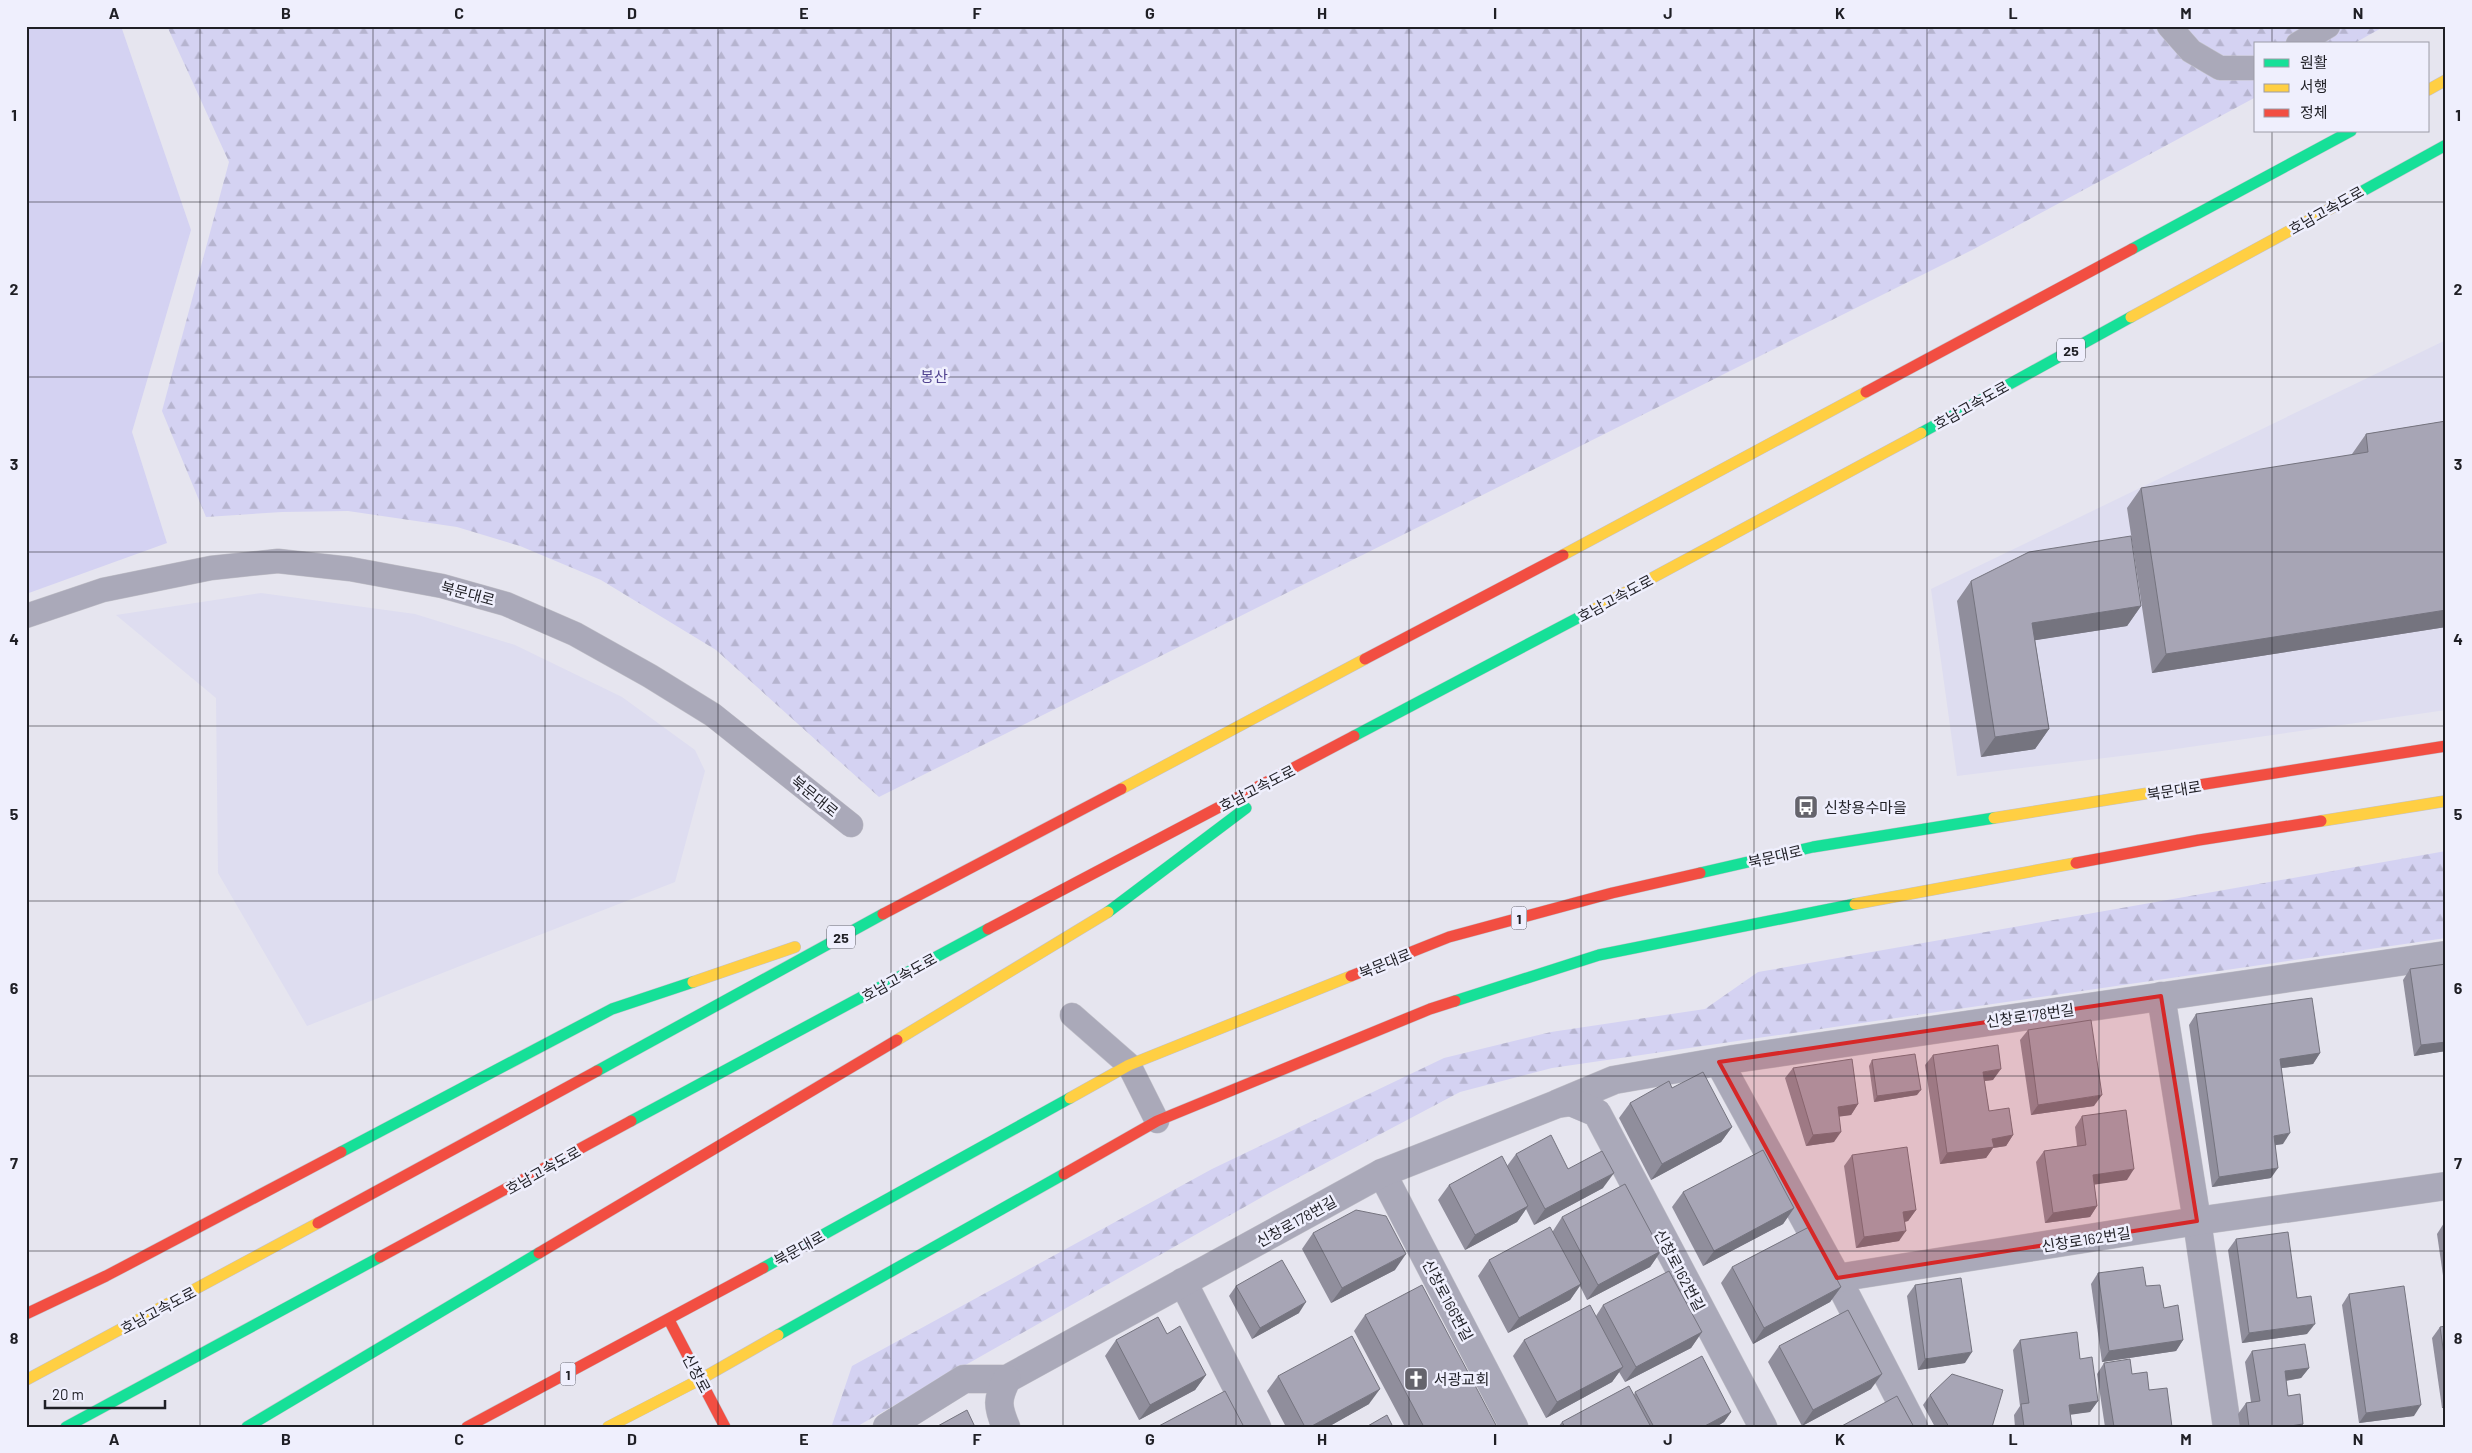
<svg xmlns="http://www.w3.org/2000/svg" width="2472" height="1453" viewBox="0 0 2472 1453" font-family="Barlow,'Noto Sans KR',sans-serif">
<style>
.built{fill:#deddf0}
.forest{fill:url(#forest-firs)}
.park{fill:#d4d2f2}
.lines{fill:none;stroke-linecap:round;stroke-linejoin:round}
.lane-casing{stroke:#c3c2ca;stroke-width:25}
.street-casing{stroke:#c3c2ca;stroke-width:29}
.fast-casing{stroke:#c3c2ca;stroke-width:12}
.slow-casing{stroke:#c3c2ca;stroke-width:12}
.jam-casing{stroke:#c3c2ca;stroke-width:12}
.lane{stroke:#aaa9b9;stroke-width:24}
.street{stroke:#aaa9b9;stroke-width:28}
.fast{stroke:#16e098;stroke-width:11}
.slow{stroke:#ffcf43;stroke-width:11}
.jam{stroke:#f24e42;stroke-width:11}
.wall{fill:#908e9c}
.shaded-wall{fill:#75747f}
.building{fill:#a7a5b5;stroke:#75747f}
.marked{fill:#d62828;fill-opacity:0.2;stroke:#d62828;stroke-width:4;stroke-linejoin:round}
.grid{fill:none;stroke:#1f1f25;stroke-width:1;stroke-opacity:0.55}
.labels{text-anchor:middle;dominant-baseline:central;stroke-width:5;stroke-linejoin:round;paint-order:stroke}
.shield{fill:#efeffd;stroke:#5d5d66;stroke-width:1}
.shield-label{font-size:14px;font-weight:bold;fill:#1f1f25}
.street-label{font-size:15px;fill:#1f1f25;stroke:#efeffd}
.park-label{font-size:15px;fill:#524491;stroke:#efeffd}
.poi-label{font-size:15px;fill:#1f1f25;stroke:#efeffd;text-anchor:start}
.neatline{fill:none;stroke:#1f1f25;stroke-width:2}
.grid-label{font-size:16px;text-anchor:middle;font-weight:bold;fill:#1f1f25}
</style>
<defs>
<pattern id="forest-firs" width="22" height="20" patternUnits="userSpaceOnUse" patternTransform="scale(1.25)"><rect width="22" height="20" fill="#d4d2f2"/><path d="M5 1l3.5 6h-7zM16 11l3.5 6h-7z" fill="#b6b4cf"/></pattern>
</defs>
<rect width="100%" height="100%" fill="#e6e5ef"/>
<g class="built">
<polygon points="2446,340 2446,710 2162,751 1957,776 1931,589"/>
<polygon points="261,593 415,614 515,645 622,697 695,750 705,771 675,882 307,1026 218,873 216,698 116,615"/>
</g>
<g class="forest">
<polygon points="167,26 2385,26 2353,44 2256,44 2256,97 1974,249 879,797 716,650 601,580 520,546 457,527 348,511 282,512 206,517 162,411 229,162"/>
<polygon points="2446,851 2446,938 1552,1068 1460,1092 1271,1192 856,1427 832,1425 852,1366 1212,1169 1444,1058 1551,1032 1705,1009 1758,972"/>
</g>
<polygon class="park" points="26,26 121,26 191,230 132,432 167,543 26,594"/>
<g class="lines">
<defs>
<g id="lane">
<polyline points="2169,26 2191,51 2220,68 2256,68"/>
<polyline points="2298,44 2328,26"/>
<polyline points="26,616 103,590 211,568 278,561 350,569 442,586 506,604 575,634 650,676 713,715 851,825"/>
<polyline points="1072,1015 1129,1065 1157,1121"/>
</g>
<g id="street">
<polyline points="2161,996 2197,1221 2227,1427"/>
<polyline points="1719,1062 1837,1278 1914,1427"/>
<polyline points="1559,1103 1614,1080 1734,1059 2446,955"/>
<polyline points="1382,1173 1514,1427"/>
<polyline points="1837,1278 2197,1221 2446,1186"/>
<polyline points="1183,1282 1257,1427"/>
<polyline points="887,1427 964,1379 1007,1379 1382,1173 1557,1104 1571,1102 1597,1113 1763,1427"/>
<path d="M1006 1427C997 1406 997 1399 1007 1379"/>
</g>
<g id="fast">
<polyline points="2359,193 2446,145"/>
<polyline points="2132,249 2351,131"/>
<polyline points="1921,433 2131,317"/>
<polyline points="1354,736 1589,612"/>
<polyline points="1700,873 1813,847 1994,818"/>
<polyline points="1108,912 1246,808"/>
<polyline points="1455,1001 1599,955 1855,904"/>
<polyline points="597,1071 883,914"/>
<polyline points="631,1121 988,929"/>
<polyline points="341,1152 612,1009 693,982"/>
<polyline points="763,1268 1070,1098"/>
<polyline points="778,1335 1064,1174"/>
<polyline points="66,1427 380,1257"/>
<polyline points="247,1427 539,1253"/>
</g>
<g id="slow">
<polyline points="2428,90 2446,80"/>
<polyline points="2131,317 2359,193"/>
<polyline points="1563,555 1866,392"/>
<polyline points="1589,612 1921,433"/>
<polyline points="1121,789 1365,659"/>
<polyline points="1994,818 2199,785"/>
<polyline points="2321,821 2446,801"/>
<polyline points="1855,904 2076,863"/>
<polyline points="693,982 795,947"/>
<polyline points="897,1040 1108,912"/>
<polyline points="1070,1098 1129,1065 1351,976"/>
<polyline points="26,1380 318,1223"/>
<polyline points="608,1427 701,1379 778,1335"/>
</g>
<g id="jam">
<polyline points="1866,392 2132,249"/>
<polyline points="1365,659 1563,555"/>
<polyline points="2199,785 2446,746"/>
<polyline points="2076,863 2199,840 2321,821"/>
<polyline points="883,914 1121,789"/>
<polyline points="988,929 1354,736"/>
<polyline points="1351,976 1449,937 1612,893 1700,873"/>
<polyline points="1064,1174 1157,1121 1430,1009 1455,1001"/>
<polyline points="318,1223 597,1071"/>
<polyline points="539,1253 897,1040"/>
<polyline points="380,1257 631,1121"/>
<polyline points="26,1314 106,1276 341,1152"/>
<polyline points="669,1320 725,1427"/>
<polyline points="467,1427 763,1268"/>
</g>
</defs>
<use href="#lane" class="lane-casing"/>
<use href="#street" class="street-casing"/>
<use href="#fast" class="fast-casing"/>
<use href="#slow" class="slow-casing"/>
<use href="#jam" class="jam-casing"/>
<use href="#lane" class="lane"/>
<use href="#street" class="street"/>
<use href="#fast" class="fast"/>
<use href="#slow" class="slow"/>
<use href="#jam" class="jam"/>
</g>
<g class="wall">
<polygon points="2446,421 2446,627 2152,673 2127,508 2141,488 2352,455 2352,454 2366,434"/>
<polygon points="1971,581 2141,606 2127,626 2035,640 2049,729 2035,749 1981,757 1957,601"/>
<polygon points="2446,964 2446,1051 2414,1056 2403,980 2410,969"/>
<polygon points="2196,1014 2320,1053 2313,1064 2282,1068 2283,1144 2276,1145 2271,1178 2212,1187 2189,1025"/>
<polygon points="2028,1030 2094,1106 2031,1115 2020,1040"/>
<polygon points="1933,1055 1993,1080 1984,1081 1989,1111 2013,1135 2006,1146 1993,1148 1986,1158 1940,1164 1925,1065"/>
<polygon points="1872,1060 1917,1095 1874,1102 1869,1066"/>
<polygon points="1793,1068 1858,1104 1851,1115 1839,1116 1834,1142 1806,1146 1785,1078"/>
<polygon points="1672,1088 1732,1127 1721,1142 1651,1180 1619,1118 1630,1103"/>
<polygon points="2082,1116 2127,1180 2094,1184 2097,1206 2090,1217 2045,1223 2036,1162 2044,1151 2077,1146 2075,1127"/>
<polygon points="1516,1154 1568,1169 1603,1188 1534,1225 1526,1209 1517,1222 1465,1250 1438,1200 1449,1185 1507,1166"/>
<polygon points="1852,1155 1916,1210 1908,1221 1905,1222 1899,1241 1856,1248 1844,1166"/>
<polygon points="1683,1192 1794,1208 1783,1224 1703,1266 1672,1207"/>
<polygon points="1562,1217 1661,1251 1650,1267 1587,1300 1580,1286 1570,1300 1508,1333 1478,1276 1489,1260 1553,1231"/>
<polygon points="2444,1223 2446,1223 2446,1296 2437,1234"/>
<polygon points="1313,1233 1395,1270 1331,1303 1302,1249"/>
<polygon points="2236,1239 2297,1298 2307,1334 2242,1343 2228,1250"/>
<polygon points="1732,1267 1841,1287 1830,1302 1753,1344 1721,1283"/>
<polygon points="2098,1273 2146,1286 2164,1308 2183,1340 2176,1351 2102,1362 2091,1284"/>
<polygon points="1915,1285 1965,1363 1918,1370 1907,1296"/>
<polygon points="1236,1286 1299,1313 1252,1339 1229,1296"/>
<polygon points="2349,1294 2414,1416 2359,1423 2342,1305"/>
<polygon points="1603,1305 1702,1332 1691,1348 1625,1382 1619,1372 1612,1382 1546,1418 1513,1356 1524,1340 1596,1316"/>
<polygon points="1365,1315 1497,1427 1405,1427 1354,1331"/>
<polygon points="2446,1326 2446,1408 2442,1408 2432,1338 2440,1327"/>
<polygon points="1167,1334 1206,1375 1195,1390 1139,1420 1105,1356 1116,1340"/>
<polygon points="2020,1340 2080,1359 2098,1401 2090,1412 2070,1414 2072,1427 2015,1427 2014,1415 2020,1406 2013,1350"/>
<polygon points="1779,1346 1871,1389 1802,1426 1768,1362"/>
<polygon points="2252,1351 2309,1368 2301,1378 2286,1381 2288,1396 2302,1427 2240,1427 2238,1414 2246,1403 2251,1402 2245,1362"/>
<polygon points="2104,1363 2132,1374 2149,1390 2172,1427 2105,1427 2097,1374"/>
<polygon points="1278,1376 1369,1404 1328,1427 1286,1427 1267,1391"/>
<polygon points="1635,1392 1731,1412 1724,1422 1716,1427 1558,1427 1562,1422 1634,1395"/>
<polygon points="1930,1395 1992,1427 1935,1427 1923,1405"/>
</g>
<g class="shaded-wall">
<polygon points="2141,606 2127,626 2018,643 2032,623"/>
<polygon points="2446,610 2446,627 2152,673 2166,654"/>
<polygon points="2049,729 2035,749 1981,757 1995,737"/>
<polygon points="2446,1042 2446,1051 2414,1056 2421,1045"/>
<polygon points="2320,1053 2313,1064 2273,1069 2280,1059"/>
<polygon points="2001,1069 1993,1080 1975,1082 1983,1072"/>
<polygon points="1921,1090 1917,1095 1874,1102 1877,1096"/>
<polygon points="2102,1095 2094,1106 2031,1115 2038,1105"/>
<polygon points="1858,1104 1851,1115 1830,1118 1838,1107"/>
<polygon points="1732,1127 1721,1142 1651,1180 1662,1164"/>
<polygon points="1841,1132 1834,1142 1806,1146 1813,1135"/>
<polygon points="2290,1133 2283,1144 2267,1146 2274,1136"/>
<polygon points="2013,1135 2006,1146 1993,1148 1986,1158 1940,1164 1947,1153 1992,1139"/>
<polygon points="2278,1168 2271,1178 2212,1187 2219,1177"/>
<polygon points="2134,1169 2127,1180 2085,1186 2093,1175"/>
<polygon points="1614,1173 1603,1188 1534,1225 1545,1209"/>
<polygon points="1528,1206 1517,1222 1465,1250 1475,1235"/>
<polygon points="2097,1206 2090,1217 2045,1223 2053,1213"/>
<polygon points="1794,1208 1783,1224 1703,1266 1714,1251"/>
<polygon points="1916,1210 1908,1221 1896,1223 1903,1212"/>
<polygon points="1906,1231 1899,1241 1856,1248 1864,1237"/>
<polygon points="1661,1251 1650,1267 1587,1300 1598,1285"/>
<polygon points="1406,1254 1395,1270 1331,1303 1342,1288"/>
<polygon points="1581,1284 1570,1300 1508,1333 1519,1318"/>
<polygon points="1841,1287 1830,1302 1753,1344 1764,1328"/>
<polygon points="1306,1302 1299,1313 1252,1339 1260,1328"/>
<polygon points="2315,1324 2307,1334 2242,1343 2249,1333"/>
<polygon points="1702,1332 1691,1348 1625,1382 1636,1367"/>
<polygon points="2183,1340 2176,1351 2102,1362 2109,1351"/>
<polygon points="1972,1352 1965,1363 1918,1370 1925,1359"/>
<polygon points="1623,1367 1612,1382 1546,1418 1557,1402"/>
<polygon points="2309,1368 2301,1378 2277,1382 2285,1371"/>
<polygon points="1882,1374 1871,1389 1802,1426 1813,1410"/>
<polygon points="1206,1375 1195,1390 1139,1420 1150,1405"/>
<polygon points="1380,1389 1369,1404 1328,1427 1310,1427"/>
<polygon points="2098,1401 2090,1412 2062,1416 2069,1405"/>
<polygon points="2446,1403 2446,1408 2442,1408"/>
<polygon points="2421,1405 2414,1416 2359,1423 2366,1413"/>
<polygon points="1731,1412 1724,1422 1716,1427 1703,1427"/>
<polygon points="2303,1424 2302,1427 2284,1427"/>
</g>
<g class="building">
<polygon points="2446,421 2446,610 2166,654 2141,488 2368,452 2366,434"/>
<polygon points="2131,536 2141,606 2032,623 2049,729 1995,737 1971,581 2029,552"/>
<polygon points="2446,964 2446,1042 2421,1045 2410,969"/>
<polygon points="2312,998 2320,1053 2280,1059 2290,1133 2274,1136 2278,1168 2219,1177 2196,1014"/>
<polygon points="2091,1020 2102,1095 2038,1105 2028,1030"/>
<polygon points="1998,1045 2001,1069 1983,1072 1989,1111 2009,1108 2013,1135 1992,1139 1994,1147 1947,1153 1933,1055"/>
<polygon points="1915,1054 1921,1090 1877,1096 1872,1060"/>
<polygon points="1852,1059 1858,1104 1838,1107 1841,1132 1813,1135 1793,1068"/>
<polygon points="1703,1072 1732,1127 1662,1164 1630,1103 1669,1081 1672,1088"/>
<polygon points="2126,1110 2134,1169 2093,1175 2097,1206 2053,1213 2044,1151 2086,1145 2082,1116"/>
<polygon points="1551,1135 1568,1169 1602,1151 1614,1173 1545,1209 1516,1154"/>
<polygon points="1907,1147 1916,1210 1903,1212 1906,1231 1864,1237 1852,1155"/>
<polygon points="1763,1150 1794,1208 1714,1251 1683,1192"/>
<polygon points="1502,1156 1528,1206 1475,1235 1449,1185"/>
<polygon points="1625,1184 1661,1251 1598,1285 1562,1217"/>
<polygon points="1356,1210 1386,1216 1406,1254 1342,1288 1313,1233"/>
<polygon points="1550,1227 1581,1284 1519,1318 1489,1260"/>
<polygon points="1809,1227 1841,1287 1764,1328 1732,1267"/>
<polygon points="2288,1232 2297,1298 2311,1296 2315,1324 2249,1333 2236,1239"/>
<polygon points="1282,1260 1306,1302 1260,1328 1236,1286"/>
<polygon points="2143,1267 2146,1286 2160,1285 2164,1308 2178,1305 2183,1340 2109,1351 2098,1273"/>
<polygon points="1669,1271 1702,1332 1636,1367 1603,1305"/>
<polygon points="1961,1278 1972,1352 1925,1359 1915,1285"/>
<polygon points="1422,1285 1497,1427 1424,1427 1365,1315"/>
<polygon points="2404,1286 2421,1405 2366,1413 2349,1294"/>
<polygon points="1590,1305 1623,1367 1557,1402 1524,1340"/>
<polygon points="1848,1310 1882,1374 1813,1410 1779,1346"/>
<polygon points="1158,1317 1167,1334 1180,1326 1206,1375 1150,1405 1116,1340"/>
<polygon points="2446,1326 2446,1369 2440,1327"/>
<polygon points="2077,1332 2080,1359 2092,1357 2098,1401 2069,1405 2072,1427 2024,1427 2021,1404 2029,1403 2020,1340"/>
<polygon points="1352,1336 1380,1389 1310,1427 1305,1427 1278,1376"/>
<polygon points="2305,1344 2309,1368 2285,1371 2288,1396 2300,1394 2303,1424 2284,1427 2249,1427 2246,1403 2260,1401 2252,1351"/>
<polygon points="1702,1356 1731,1412 1703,1427 1654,1427 1635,1392"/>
<polygon points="2130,1359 2132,1374 2147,1372 2149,1390 2167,1388 2172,1427 2114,1427 2104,1363"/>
<polygon points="1952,1374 2003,1390 1992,1427 1949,1427 1930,1395"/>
<polygon points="1629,1386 1651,1427 1565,1427 1562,1422"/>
<polygon points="1225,1391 1244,1427 1157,1427"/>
<polygon points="1897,1396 1914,1427 1840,1427"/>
<polygon points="967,1410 975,1427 936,1427"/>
<polygon points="1387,1415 1393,1427 1366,1427"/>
</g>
<path class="marked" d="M2161 996 2197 1221 1837 1278 1719 1062Z"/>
<path class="grid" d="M200 26V1427M373 26V1427M545 26V1427M718 26V1427M891 26V1427M1063 26V1427M1236 26V1427M1409 26V1427M1581 26V1427M1754 26V1427M1927 26V1427M2099 26V1427M2272 26V44M2272 131V1427M26 202H2446M26 377H2446M26 552H2446M26 726H2446M26 901H2446M26 1076H2446M26 1251H2446"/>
<defs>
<symbol id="bus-square" viewBox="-11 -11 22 22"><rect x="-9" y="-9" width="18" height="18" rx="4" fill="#65646c" stroke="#efeffd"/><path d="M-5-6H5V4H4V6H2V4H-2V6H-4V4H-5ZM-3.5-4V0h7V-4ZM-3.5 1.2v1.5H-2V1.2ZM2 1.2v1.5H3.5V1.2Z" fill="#fff"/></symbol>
<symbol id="church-square" viewBox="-11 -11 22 22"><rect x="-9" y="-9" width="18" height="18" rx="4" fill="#65646c" stroke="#efeffd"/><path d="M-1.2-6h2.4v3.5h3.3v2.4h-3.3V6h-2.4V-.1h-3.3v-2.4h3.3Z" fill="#fff"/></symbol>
</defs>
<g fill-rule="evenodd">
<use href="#bus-square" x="1792" y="793" width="28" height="28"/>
<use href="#church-square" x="1402" y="1365" width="28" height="28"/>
</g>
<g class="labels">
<g class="shield">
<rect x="2057" y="338.5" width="28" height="23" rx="4"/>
<rect x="1511.5" y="906.5" width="15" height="23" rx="4"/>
<rect x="827" y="925.5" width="28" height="23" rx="4"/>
<rect x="560.5" y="1362.5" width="15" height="23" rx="4"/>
</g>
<g class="shield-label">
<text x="2071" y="350">25</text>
<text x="1519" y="918">1</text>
<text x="841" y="937">25</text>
<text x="568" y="1374">1</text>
</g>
<g class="street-label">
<text transform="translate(2326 210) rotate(-29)">호남고속도로</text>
<text transform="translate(1971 405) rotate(-29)">호남고속도로</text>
<text transform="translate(468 593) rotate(15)">북문대로</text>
<text transform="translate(1615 598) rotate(-28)">호남고속도로</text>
<text transform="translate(1257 788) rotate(-27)">호남고속도로</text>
<text transform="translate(2174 790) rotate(-9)">북문대로</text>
<text transform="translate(815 796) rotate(39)">북문대로</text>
<text transform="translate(1775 856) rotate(-13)">북문대로</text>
<text transform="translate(1385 963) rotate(-22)">북문대로</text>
<text transform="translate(899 977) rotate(-29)">호남고속도로</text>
<text transform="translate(2030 1015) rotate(-8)">신창로178번길</text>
<text transform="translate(543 1170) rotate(-29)">호남고속도로</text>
<text transform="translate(1296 1221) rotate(-29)">신창로178번길</text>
<text transform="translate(2086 1239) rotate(-9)">신창로162번길</text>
<text transform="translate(799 1248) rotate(-29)">북문대로</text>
<text transform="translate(1680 1270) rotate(62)">신창로162번길</text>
<text transform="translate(1448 1300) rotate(62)">신창로166번길</text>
<text transform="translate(158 1310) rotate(-28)">호남고속도로</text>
<text transform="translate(697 1373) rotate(62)">신창로</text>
</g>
<g class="park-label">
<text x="934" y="376">봉산</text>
</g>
<g class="poi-label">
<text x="1824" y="807">신창용수마을</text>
<text x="1434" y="1379">서광교회</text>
</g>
</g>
<rect width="2472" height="1453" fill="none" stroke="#efeffd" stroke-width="55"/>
<rect x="2254" y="42" width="175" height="90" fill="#efeffd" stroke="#9c9ca7"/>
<rect x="2264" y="59" width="25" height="8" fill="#16e098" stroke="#9c9ca7"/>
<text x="2300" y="68" font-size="15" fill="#1f1f25">원활</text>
<rect x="2264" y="84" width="25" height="8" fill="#ffcf43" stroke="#9c9ca7"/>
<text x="2300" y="92" font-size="15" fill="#1f1f25">서행</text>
<rect x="2264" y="109" width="25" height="8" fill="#f24e42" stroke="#9c9ca7"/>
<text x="2300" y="118" font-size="15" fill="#1f1f25">정체</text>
<path d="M45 1400v8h120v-8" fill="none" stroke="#1f1f25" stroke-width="2.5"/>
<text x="52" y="1400" font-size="15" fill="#1f1f25" stroke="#efeffd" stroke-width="4" paint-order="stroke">20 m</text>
<rect x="28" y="28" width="2416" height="1398" class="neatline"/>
<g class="grid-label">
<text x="114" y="19">A</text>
<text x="286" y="19">B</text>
<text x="459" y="19">C</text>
<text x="632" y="19">D</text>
<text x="804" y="19">E</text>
<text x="977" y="19">F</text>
<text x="1150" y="19">G</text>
<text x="1322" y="19">H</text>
<text x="1495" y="19">I</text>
<text x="1668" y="19">J</text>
<text x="1840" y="19">K</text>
<text x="2013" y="19">L</text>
<text x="2186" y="19">M</text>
<text x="2358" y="19">N</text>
<text x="14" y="121">1</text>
<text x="2458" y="121">1</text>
<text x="14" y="295">2</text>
<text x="2458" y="295">2</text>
<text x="14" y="470">3</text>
<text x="2458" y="470">3</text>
<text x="14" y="645">4</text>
<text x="2458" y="645">4</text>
<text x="14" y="820">5</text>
<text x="2458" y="820">5</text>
<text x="14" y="994">6</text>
<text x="2458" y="994">6</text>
<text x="14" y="1169">7</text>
<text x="2458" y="1169">7</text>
<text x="14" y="1344">8</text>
<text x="2458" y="1344">8</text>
<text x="114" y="1445">A</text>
<text x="286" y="1445">B</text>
<text x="459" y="1445">C</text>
<text x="632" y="1445">D</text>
<text x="804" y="1445">E</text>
<text x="977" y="1445">F</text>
<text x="1150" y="1445">G</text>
<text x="1322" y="1445">H</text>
<text x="1495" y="1445">I</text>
<text x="1668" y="1445">J</text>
<text x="1840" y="1445">K</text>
<text x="2013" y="1445">L</text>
<text x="2186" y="1445">M</text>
<text x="2358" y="1445">N</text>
</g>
</svg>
